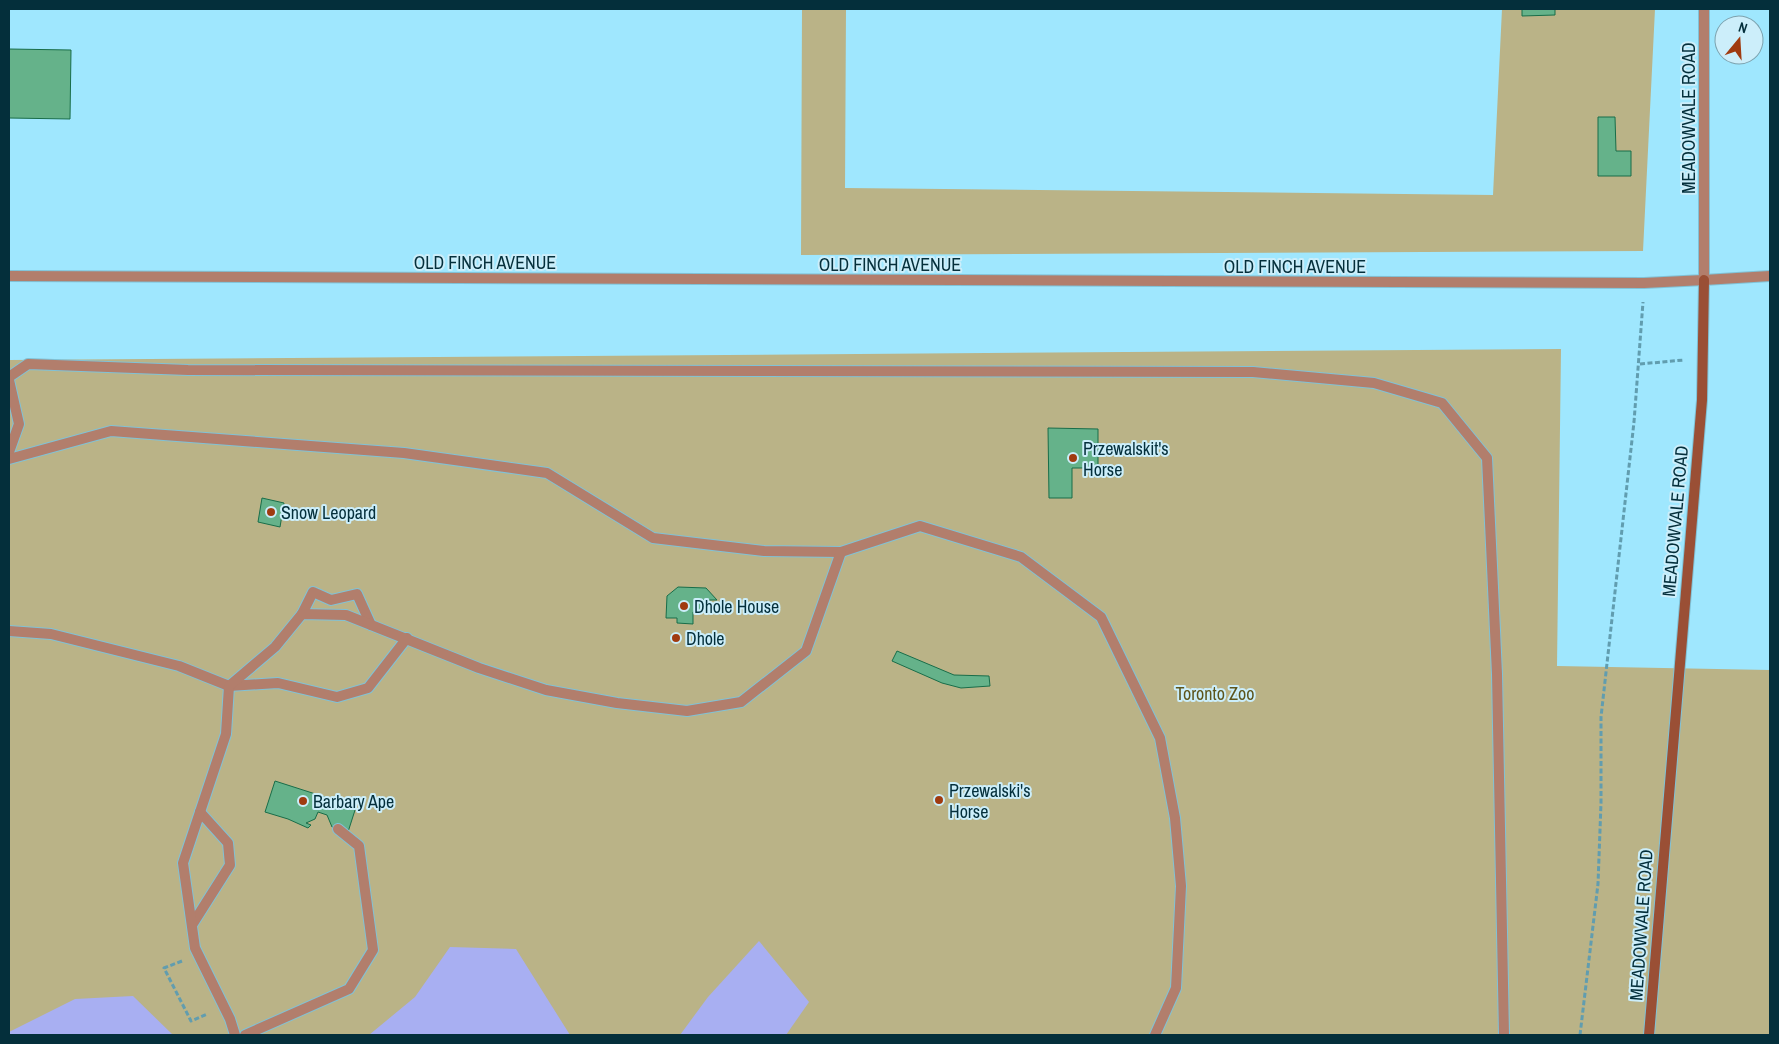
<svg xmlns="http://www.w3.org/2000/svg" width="1779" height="1044" viewBox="0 0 1779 1044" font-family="'Archivo Narrow',sans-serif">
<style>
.green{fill:#bab387}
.water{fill:#a8aff2}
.building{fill:#65b28a;stroke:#196d49}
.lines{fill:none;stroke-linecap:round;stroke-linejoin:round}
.service-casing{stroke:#80c2d7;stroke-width:12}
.minor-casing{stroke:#80c2d7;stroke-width:12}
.tertiary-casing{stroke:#80c2d7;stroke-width:12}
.secondary-casing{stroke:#80c2d7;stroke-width:12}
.path{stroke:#619daf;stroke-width:3;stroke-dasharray:5 2.5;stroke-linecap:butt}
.service{stroke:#b27e6c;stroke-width:10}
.minor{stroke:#b27e6c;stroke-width:10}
.tertiary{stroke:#b27e6c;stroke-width:10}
.secondary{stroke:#9a4f35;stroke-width:10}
.poi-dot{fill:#a03b10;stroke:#cceefa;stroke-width:2}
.labels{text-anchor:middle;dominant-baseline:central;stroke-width:4;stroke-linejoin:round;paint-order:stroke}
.street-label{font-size:18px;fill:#042f3b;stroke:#cceefa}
.poi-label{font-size:18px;fill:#042f3b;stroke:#cceefa;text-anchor:start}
.park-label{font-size:18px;fill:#5d541b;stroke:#cceefa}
</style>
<rect width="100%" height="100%" fill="#9fe7fe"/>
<g class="green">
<polygon points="802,9 846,9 845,188 1493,195 1502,9 1655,9 1643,251 801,255"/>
<polygon points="1561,349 1557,666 1770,670 1770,1035 9,1035 9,360"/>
</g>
<g class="water">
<polygon points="759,941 809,1002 786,1035 680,1035 708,997"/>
<polygon points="450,947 516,949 570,1035 369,1035 415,997"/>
<polygon points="133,996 173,1035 9,1035 9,1032 75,999"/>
</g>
<g class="building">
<polygon points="1522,9 1555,9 1555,15 1522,16"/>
<polygon points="9,49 71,50 70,119 9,118"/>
<polygon points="1598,117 1615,117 1616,151 1631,151 1631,176 1598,176"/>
<polygon points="1048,428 1098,429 1098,468 1072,468 1072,498 1049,498"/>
<polygon points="262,498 284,503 280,527 258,522"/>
<polygon points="678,587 706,588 717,600 702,600 701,613 693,612 693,624 677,623 677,618 666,618 667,596"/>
<polygon points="897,651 954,675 989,676 990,686 961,688 942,683 892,661"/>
<polygon points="275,781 356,807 348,832 332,827 327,815 318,812 315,819 306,823 311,825 308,828 288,819 265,812"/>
</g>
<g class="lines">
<defs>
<g id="service">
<polyline points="9,377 28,364 188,370 1253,372 1374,383 1442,403 1487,458 1497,674 1504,1035"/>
<polyline points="9,380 19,424 9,452"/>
<polyline points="9,459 111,431 404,453 547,473 653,538 764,551 841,552 920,526 1021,557 1101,617 1160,738 1175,818 1181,886 1176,988 1155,1035"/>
<polyline points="302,614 313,592 331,600 357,594 371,625"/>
<polyline points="9,631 51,634 179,666 229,686 278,683 337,697 368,688 407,638"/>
<polyline points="192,925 230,865 228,843 200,812"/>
<polyline points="235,1035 230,1019 195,948 183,863 226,734 229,686 275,647 302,614 346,615 479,668 546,690 617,703 687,711 741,702 806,651 841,552"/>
<polyline points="245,1035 349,989 373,950 359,846 338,829"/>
</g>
<polyline id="minor" points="1704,280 1770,276"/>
<polyline id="tertiary" points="9,276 1644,283 1704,280 1704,9"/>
<polyline id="secondary" points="1649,1035 1702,400 1704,280"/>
</defs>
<use href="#service" class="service-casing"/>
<use href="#minor" class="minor-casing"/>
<use href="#tertiary" class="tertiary-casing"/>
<use href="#secondary" class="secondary-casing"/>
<g class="path">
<polyline points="1640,364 1684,360"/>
<polyline points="182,961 164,968 191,1021 207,1014"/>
<polyline points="1580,1035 1598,884 1601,803 1601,717 1634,422 1643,302"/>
</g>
<use href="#service" class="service"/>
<use href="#minor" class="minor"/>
<use href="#tertiary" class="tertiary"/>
<use href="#secondary" class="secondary"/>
</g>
<g class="poi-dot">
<circle cx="1073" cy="458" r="5"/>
<circle cx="271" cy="512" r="5"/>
<circle cx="684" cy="606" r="5"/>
<circle cx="676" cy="638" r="5"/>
<circle cx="939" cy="800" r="5"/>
<circle cx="303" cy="801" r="5"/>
</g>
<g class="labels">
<g class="street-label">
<text transform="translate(1688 118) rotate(-90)">MEADOWVALE ROAD</text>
<text x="485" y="262">OLD FINCH AVENUE</text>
<text x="890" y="264">OLD FINCH AVENUE</text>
<text x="1295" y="266">OLD FINCH AVENUE</text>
<text transform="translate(1675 521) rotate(-85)">MEADOWVALE ROAD</text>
<text transform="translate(1641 925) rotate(-86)">MEADOWVALE ROAD</text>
</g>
<g class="poi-label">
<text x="1083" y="448">Przewalskit's<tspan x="1083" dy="21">Horse</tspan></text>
<text x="281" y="512">Snow Leopard</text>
<text x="694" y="606">Dhole House</text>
<text x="686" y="638">Dhole</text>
<text x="949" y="790">Przewalski's<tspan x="949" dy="21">Horse</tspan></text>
<text x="313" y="801">Barbary Ape</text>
</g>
<g class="park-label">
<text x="1215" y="693">Toronto Zoo</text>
</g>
</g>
<rect width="1779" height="1044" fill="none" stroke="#042f3b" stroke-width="20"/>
<g transform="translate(1739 40) rotate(18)"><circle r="24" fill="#cceefa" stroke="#7ca2ae"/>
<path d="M0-4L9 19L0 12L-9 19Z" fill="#a03b10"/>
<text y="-8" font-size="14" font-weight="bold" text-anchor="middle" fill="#042f3b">N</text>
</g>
</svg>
